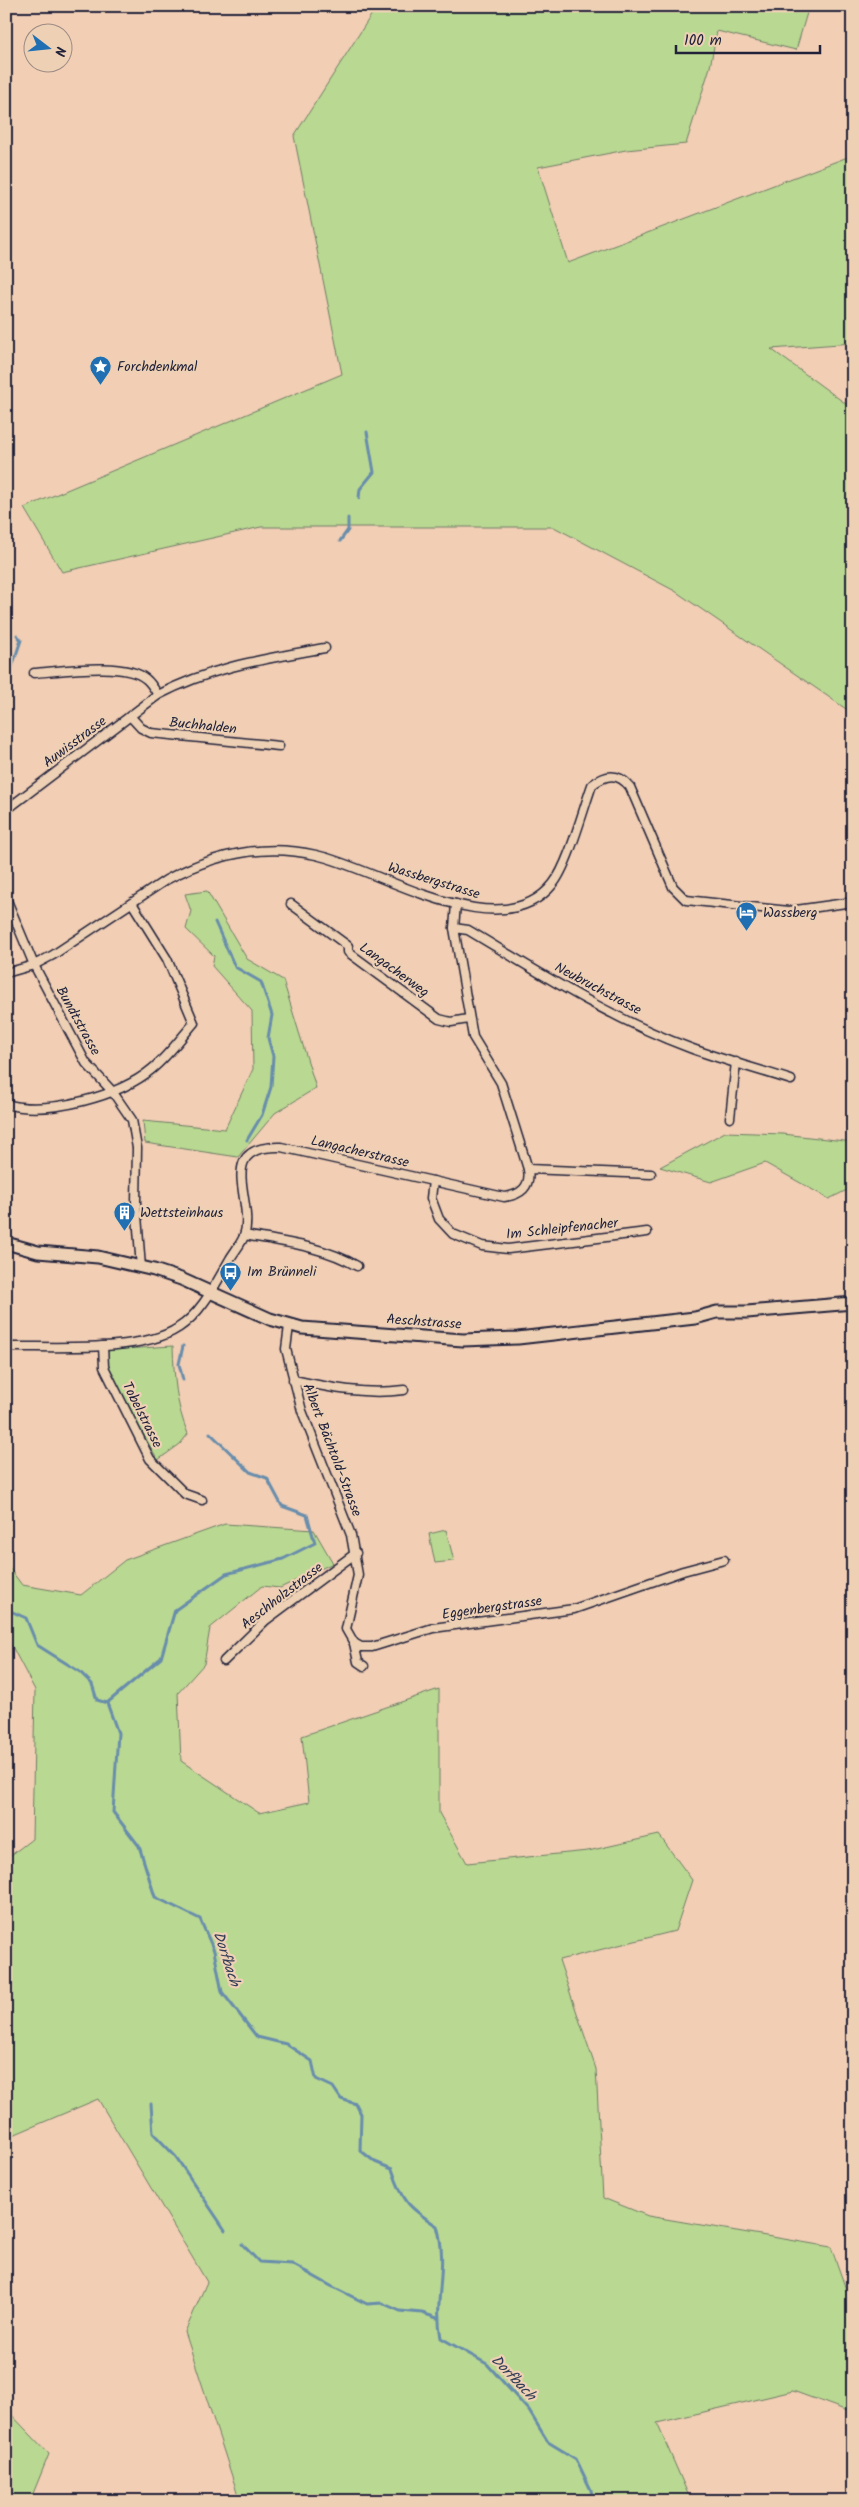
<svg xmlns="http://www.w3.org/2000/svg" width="859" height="2507" viewBox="0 0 859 2507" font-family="Kalam,sans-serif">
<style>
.green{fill:#b9d891;stroke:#6e7d66}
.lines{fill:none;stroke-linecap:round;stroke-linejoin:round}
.stream{stroke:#688dac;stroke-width:3}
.street-casing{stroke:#22223b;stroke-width:11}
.secondary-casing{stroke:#22223b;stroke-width:15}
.street{stroke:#eed1b5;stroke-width:8}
.secondary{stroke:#eed1b5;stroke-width:11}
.labels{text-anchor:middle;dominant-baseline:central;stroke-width:4.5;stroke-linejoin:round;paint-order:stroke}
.poi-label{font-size:14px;fill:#22223b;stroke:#eed1b5;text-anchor:start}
.street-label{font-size:14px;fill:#22223b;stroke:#eed1b5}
.water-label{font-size:15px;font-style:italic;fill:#333d57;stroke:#eed1b5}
</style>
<rect width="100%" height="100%" fill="#f1ceb4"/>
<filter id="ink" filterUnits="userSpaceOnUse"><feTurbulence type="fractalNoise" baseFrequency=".02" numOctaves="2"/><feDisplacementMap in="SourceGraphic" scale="10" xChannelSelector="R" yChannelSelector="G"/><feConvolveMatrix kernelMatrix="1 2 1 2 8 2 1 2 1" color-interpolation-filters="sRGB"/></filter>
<g filter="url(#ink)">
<g class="green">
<polygon points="377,6 809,6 796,50 717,31 710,67 686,144 626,150 538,167 568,263 853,155 853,343 771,349 853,409 853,710 849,711 675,591 554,527 261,527 62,572 24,508 342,374 294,136"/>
<polygon points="207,891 247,959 283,980 316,1088 275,1113 238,1157 145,1143 143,1121 225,1129 253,1069 252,1011 212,966 214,956 186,929 191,911 185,894"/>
<polygon points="725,1132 783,1134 853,1142 853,1187 829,1199 765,1163 711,1182 660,1167"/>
<path d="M173 1346C174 1377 176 1405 188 1434L180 1444 158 1460 106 1370 107 1350Z"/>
<polygon points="225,1524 314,1530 333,1563 280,1588 262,1586 210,1628 204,1664 178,1693 181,1761 259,1813 309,1802 302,1736 439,1689 439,1813 467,1863 588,1851 659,1835 692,1880 675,1931 559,1960 596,2069 603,2198 648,2216 831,2247 853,2309 853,2413 793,2391 657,2423 691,2501 240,2501 185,2332 207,2282 98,2099 6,2138 6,1859 32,1839 35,1690 6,1635 6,1564 22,1585 81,1595 125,1560"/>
<polygon points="446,1530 454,1561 435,1563 429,1534"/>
<polygon points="6,2409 49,2454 30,2501 6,2501"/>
</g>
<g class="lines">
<g class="stream">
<polyline points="359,498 360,489 374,472 367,432"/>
<polyline points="340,541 348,530 348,518"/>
<polyline points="6,685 21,640 17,635"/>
<polyline points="215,922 235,967 261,982 272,1015 268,1038 273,1056 271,1087 262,1115 247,1140"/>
<polyline points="183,1380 179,1364 183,1346"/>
<path d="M6 1609 26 1618 37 1645 80 1672 92 1684 97 1700 107 1703 118 1733 113 1812 139 1846 155 1897 200 1919 214 1951 222 1992 257 2037 286 2044 312 2061 316 2079 333 2087 341 2099 356 2104 361 2114 360 2150 375 2162 392 2169C403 2202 408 2207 437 2226 449 2267 433 2300 441 2338L487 2364 529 2411 548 2442 576 2459 591 2490 593 2501"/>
<polyline points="107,1703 161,1658 175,1610 226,1574 283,1559 315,1543 307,1515 282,1506 267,1478 250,1472 210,1433"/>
<polyline points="151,2104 153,2133 176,2157 225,2230"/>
<polyline points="242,2244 259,2262 292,2264 331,2286 367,2304 382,2303 400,2311 422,2313 437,2318"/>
</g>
<defs>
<g id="street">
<path d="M34 673C61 671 126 661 146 679 151 683 155 690 158 695"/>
<polyline points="130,716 141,728 151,733 279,746"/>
<path d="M6 810 158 695C214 666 265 659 325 648"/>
<polyline points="6,898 34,965 86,1063 112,1091 132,1120 137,1148 136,1202 141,1268"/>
<polyline points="291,904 348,946 348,952 439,1019 451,1022 468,1019"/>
<path d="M454 928 468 930C540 973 611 1019 690 1048 723 1060 757 1069 791 1080"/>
<path d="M6 973 34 965 53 955 166 880C212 855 264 843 316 855 380 869 500 950 553 884 568 866 583 810 592 785 606 774 618 772 630 787L673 887 686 900 789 911 853 902"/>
<path d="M6 1104C47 1116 120 1096 152 1069 168 1056 181 1038 194 1023L167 959 132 903"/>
<polyline points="730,1118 736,1062"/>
<polyline points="528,1169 651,1174"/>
<polyline points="433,1181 431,1198 439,1219 453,1234 482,1246 508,1249 647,1232"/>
<path d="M244 1235C283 1242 323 1246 357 1266"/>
<polyline points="289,1326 286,1349 302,1411 351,1535 358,1575 346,1629 354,1643 361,1647 372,1647 433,1628 574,1609 683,1571 724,1560"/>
<polyline points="103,1346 104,1367 150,1459 185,1494 202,1500"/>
<path d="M6 1347C52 1346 141 1353 178 1328 202 1313 216 1283 230 1259 234 1252 241 1244 244 1236 256 1202 213 1145 281 1147L504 1197C521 1195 531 1187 528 1169L501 1083 473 1037 454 928 456 904"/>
<path d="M293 1380C331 1388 365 1395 404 1390"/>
<polyline points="354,1643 358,1662 364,1666"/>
<polyline points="224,1661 266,1620 356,1553"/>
</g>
<polyline id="secondary" points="6,1243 38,1252 98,1257 154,1270 181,1279 270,1319 302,1328 463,1340 518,1338 695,1318 717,1312 747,1312 853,1303"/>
</defs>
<use href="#street" class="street-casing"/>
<use href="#secondary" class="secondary-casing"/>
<use href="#street" class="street"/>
<use href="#secondary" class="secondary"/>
</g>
</g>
<defs>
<symbol id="sight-pin" viewBox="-11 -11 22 30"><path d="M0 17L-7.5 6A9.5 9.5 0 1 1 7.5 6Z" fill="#1f6fb2" stroke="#eed1b5"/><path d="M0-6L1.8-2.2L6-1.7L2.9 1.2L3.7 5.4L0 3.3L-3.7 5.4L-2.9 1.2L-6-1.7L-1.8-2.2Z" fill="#fff"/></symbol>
<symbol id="hotel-pin" viewBox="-11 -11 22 30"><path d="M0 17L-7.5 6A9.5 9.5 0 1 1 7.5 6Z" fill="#1f6fb2" stroke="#eed1b5"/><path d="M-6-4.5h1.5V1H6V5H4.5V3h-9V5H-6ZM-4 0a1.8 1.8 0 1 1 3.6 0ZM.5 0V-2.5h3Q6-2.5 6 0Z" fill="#fff"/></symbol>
<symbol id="building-pin" viewBox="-11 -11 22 30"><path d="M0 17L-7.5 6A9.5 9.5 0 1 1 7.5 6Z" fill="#1f6fb2" stroke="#eed1b5"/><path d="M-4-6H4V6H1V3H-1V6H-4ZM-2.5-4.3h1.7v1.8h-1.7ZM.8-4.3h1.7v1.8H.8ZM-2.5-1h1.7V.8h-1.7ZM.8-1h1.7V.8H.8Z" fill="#fff"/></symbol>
<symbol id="bus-pin" viewBox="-11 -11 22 30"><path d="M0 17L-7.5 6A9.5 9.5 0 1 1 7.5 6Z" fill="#1f6fb2" stroke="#eed1b5"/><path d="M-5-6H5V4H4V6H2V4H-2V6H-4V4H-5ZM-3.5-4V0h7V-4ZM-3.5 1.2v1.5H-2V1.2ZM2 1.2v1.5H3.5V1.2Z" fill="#fff"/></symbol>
</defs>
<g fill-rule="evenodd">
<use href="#sight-pin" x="88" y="354" width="25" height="34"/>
<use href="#hotel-pin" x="734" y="900" width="25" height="34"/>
<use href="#building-pin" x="112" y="1200" width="25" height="34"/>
<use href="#bus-pin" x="218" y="1260" width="25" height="34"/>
</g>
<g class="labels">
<g class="poi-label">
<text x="117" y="367">Forchdenkmal</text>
<text x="763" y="913">Wassberg</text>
<text x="140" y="1213">Wettsteinhaus</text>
<text x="247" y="1272">Im Brünneli</text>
</g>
<g class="street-label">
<text transform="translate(203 726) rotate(6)">Buchhalden</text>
<text transform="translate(75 742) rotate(-37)">Auwisstrasse</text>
<text transform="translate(434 881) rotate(17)">Wassbergstrasse</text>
<text transform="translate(394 970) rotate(36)">Langacherweg</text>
<text transform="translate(598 989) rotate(28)">Neubruchstrasse</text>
<text transform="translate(78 1021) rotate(61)">Bundtstrasse</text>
<text transform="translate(360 1152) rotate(13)">Langacherstrasse</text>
<text transform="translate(562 1229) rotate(-6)">Im Schleipfenacher</text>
<text transform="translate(424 1322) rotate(4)">Aeschstrasse</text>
<text transform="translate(142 1415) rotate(63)">Tobelstrasse</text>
<text transform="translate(332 1450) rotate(69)">Albert Bächtold-Strasse</text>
<text transform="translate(282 1596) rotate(-38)">Aeschholzstrasse</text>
<text transform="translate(492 1608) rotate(-8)">Eggenbergstrasse</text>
</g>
<g class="water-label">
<text transform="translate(226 1959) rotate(72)">Dorfbach</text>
<text transform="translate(513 2378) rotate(46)">Dorfbach</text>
</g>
</g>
<rect width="859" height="2507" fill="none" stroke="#eed1b5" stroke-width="25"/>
<rect x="12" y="12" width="834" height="2482" fill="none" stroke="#22223b" stroke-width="2" filter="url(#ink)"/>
<g transform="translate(48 48) rotate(106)"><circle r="24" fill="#eed1b5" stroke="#9c8b84"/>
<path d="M0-4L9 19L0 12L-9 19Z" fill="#1f6fb2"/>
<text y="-8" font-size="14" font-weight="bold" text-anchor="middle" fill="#22223b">N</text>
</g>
<path d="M676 45v8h144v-8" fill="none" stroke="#22223b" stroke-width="2.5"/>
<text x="684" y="45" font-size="15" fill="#22223b" stroke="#eed1b5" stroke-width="4" paint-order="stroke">100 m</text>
</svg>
